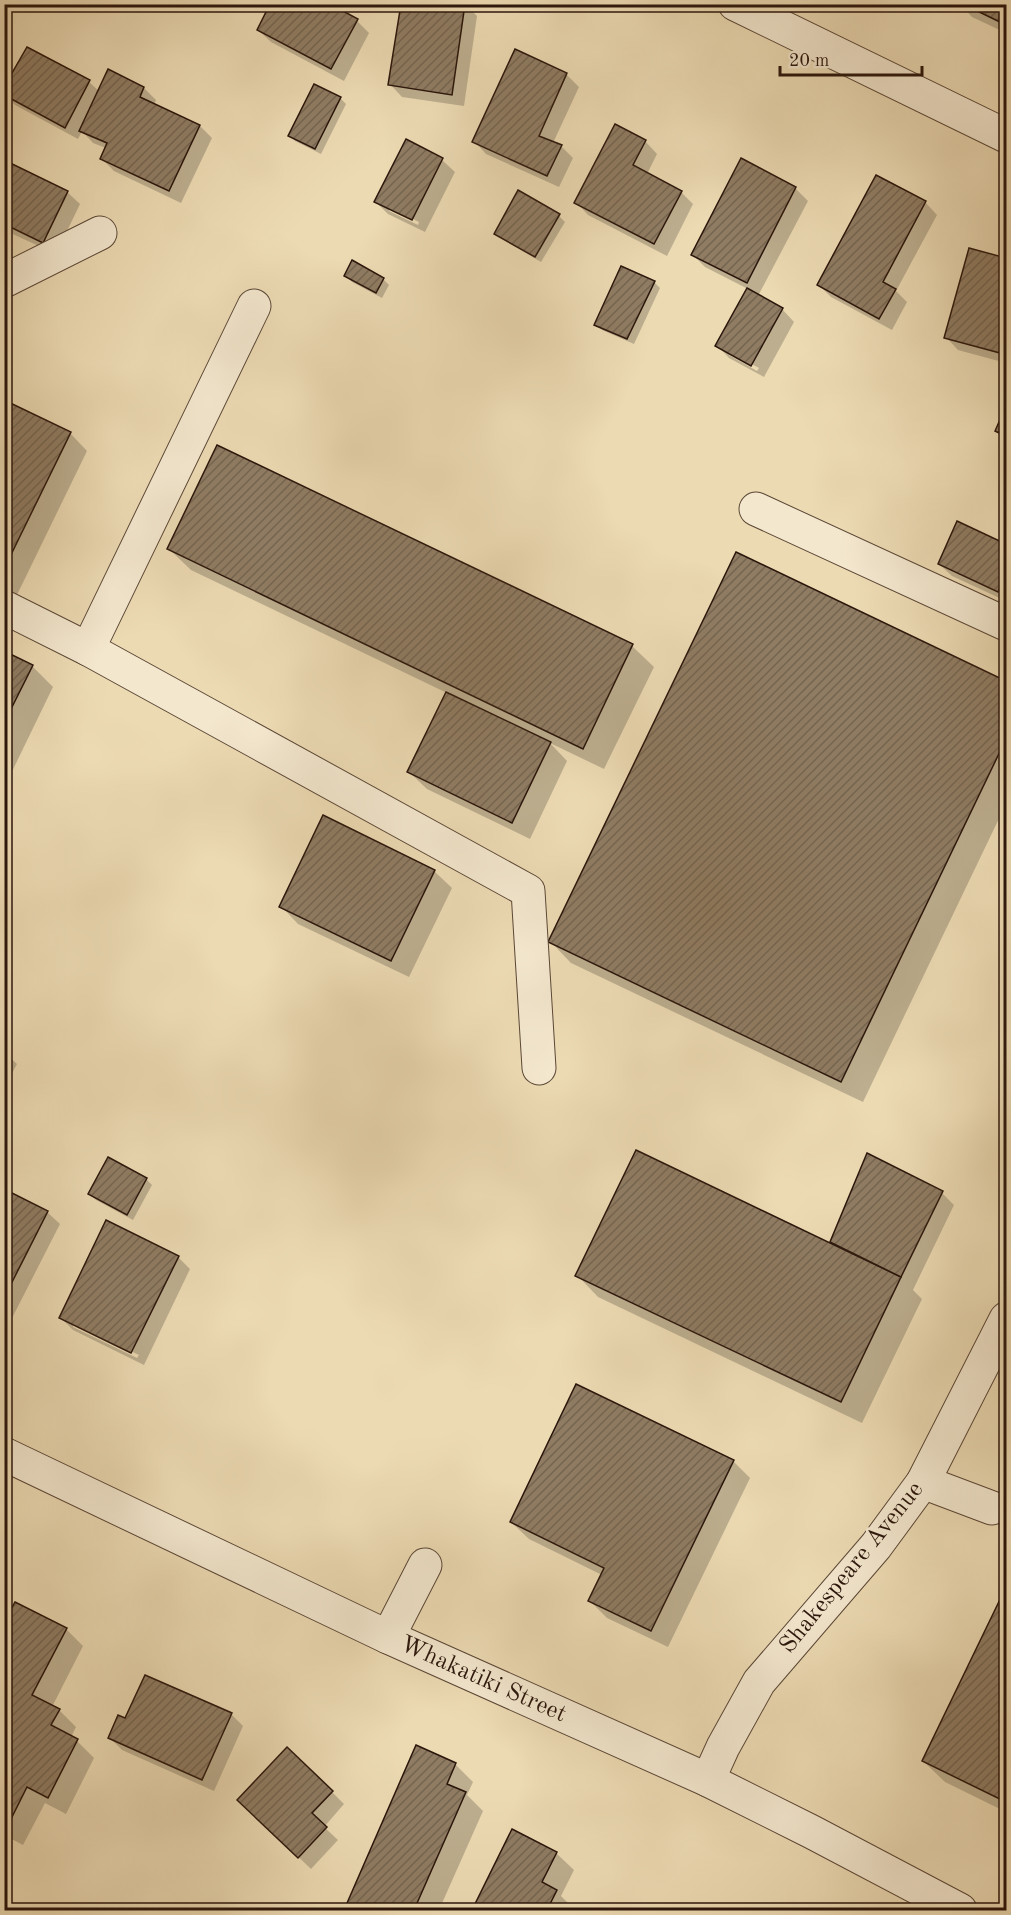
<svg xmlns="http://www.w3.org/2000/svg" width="1011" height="1915" viewBox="0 0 1011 1915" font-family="'Old Standard TT',serif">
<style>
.shadow{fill:#0003;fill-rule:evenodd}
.building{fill:url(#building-hatch);stroke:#2b160c;stroke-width:1.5}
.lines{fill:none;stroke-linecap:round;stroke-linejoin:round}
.minor-casing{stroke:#5b4736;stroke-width:35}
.minor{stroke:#f3e7ce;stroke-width:33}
.labels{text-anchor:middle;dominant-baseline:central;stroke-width:5;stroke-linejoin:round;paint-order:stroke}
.street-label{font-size:24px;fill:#2b160c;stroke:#f3e7ce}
</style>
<defs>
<pattern id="building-hatch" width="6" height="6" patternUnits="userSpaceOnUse" patternTransform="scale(1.5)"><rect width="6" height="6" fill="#8f7c63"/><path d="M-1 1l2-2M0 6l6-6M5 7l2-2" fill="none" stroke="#756550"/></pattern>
</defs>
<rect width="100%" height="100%" fill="#ecdab3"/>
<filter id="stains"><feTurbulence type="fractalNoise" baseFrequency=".00333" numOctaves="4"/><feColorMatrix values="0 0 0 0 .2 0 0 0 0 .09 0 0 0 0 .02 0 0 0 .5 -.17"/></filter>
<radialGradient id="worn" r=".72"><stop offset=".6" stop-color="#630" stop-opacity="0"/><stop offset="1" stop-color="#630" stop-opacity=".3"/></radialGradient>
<g class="shadow">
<polygon points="403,4 465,4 477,16 464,106 402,97 390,84"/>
<polygon points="960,4 1006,4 1006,33 972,17"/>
<polygon points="357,21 369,33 344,81 271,42 258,30"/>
<polygon points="27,49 89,82 99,91 144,88 156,100 154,105 200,126 212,138 181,203 114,171 102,159 106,148 93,143 82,131 78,139 15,105 4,95"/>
<polygon points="566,74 579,87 553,143 561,146 573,158 559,187 486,154 474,141"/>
<polygon points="340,98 346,104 321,154 295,141 290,135"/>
<path d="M406 141 442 160 455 172 425 232 388 214 376 202ZM389 207 419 222 418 225 389 211Z"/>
<polygon points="645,141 657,154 647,174 681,192 693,204 667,256 588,215 576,202"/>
<polygon points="4,162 67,192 80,204 56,254 4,230"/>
<path d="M795 188 808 201 758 296 782 309 794 322 764 377 729 358 717 345 748 289 705 267 693 255ZM729 352 759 368 757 371 729 355Z"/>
<polygon points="519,192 559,216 565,222 541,262 502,239 496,233"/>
<polygon points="925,202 937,215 896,291 907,302 892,330 831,297 819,285"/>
<polygon points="970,250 1006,260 1006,363 958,350 946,337"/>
<polygon points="346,276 383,279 389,285 382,298 352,282"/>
<polygon points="654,282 660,288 634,344 602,330 596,324"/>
<polygon points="4,402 70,433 87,451 14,601 4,596"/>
<polygon points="1006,410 1006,440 997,431"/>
<polygon points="218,447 632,646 654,667 604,769 550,743 567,761 530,839 427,789 409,772 447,693 191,570 169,549"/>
<polygon points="958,523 1006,545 1006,601 952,576 939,564"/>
<polygon points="737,554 1006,683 1006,804 863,1102 571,963 550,941"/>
<polygon points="4,653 32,666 53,687 4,788"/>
<polygon points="434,871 452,888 409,977 298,924 281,906"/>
<polygon points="4,1052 17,1064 4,1088"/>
<polygon points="146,1179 152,1185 133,1220 96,1200 90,1194"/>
<polygon points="4,1191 47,1212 60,1224 9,1324 4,1322"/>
<polygon points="942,1193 954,1205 913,1290 922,1299 862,1423 598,1297 577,1275 836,1246 831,1242"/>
<path d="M178 1257 190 1269 144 1365 73 1330 61 1318ZM73 1324 139 1355 137 1358 73 1327Z"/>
<polygon points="733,1461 750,1478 668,1647 607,1618 589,1600 602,1575 529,1539 511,1522"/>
<polygon points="1006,1590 1006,1812 945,1782 923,1761"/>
<polygon points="4,1625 66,1629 83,1646 52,1707 59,1710 76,1727 71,1737 77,1741 94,1758 66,1814 45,1803 23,1845 4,1835"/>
<polygon points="231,1714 243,1726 214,1791 122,1750 109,1737 126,1720"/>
<polygon points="417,1747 456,1765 473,1782 467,1795 483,1811 439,1910 345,1910"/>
<polygon points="332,1792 344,1804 324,1827 338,1840 311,1869 251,1812"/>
<polygon points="513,1831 556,1853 574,1870 561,1896 574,1909 573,1910 474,1910"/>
</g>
<g class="building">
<polygon points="270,4 330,4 358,19 331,69 257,30"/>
<polygon points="401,4 465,4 452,95 388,85"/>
<polygon points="963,4 1006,4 1006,25"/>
<polygon points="27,47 90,80 65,128 4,95 4,87"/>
<polygon points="515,49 567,73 539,136 562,145 547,176 472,142"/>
<polygon points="108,69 144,87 140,97 200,125 169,191 100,159 107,143 79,131"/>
<polygon points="314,84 341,97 315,149 288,136"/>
<polygon points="615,124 646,140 633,165 682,191 654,244 574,203"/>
<polygon points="406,139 443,158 412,220 374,202"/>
<polygon points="741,158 796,187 747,283 691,255"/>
<polygon points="4,160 68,191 43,243 4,224"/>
<polygon points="876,175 926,201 883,282 896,289 879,319 817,285"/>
<polygon points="518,190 560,214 535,257 494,234"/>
<polygon points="969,248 1006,258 1006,329 1000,353 944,338"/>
<polygon points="352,260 384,278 376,293 344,276"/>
<polygon points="621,266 655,281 627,339 594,325"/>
<polygon points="747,288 783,308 751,366 715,346"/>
<polygon points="4,400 71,432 4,569"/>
<polygon points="1006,406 1006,436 995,431"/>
<polygon points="217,445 633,644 583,749 167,549"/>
<polygon points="957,521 1006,544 1006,574 998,592 938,564"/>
<polygon points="736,552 1006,681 1006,739 841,1082 548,942"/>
<polygon points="4,651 33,665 4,723"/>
<polygon points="446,692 551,742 512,823 407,772"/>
<polygon points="323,815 435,870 391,961 279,907"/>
<polygon points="636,1150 901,1277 841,1402 575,1276"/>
<polygon points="867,1153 943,1191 901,1277 830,1242"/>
<polygon points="108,1157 147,1178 127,1215 88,1194"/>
<polygon points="4,1189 48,1211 4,1298"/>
<polygon points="106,1220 179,1256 131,1353 59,1318"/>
<polygon points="576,1384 734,1460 651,1631 588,1601 604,1568 510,1522"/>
<polygon points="1006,1587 1006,1802 922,1761"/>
<polygon points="15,1602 67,1628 32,1695 60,1709 51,1725 78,1739 48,1798 27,1787 6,1829 4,1622"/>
<polygon points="145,1675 232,1713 202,1780 108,1738 118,1715 125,1718"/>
<polygon points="416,1745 456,1763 447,1784 466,1792 414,1910 344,1910"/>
<polygon points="287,1747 333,1791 312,1813 327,1827 298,1858 237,1800"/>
<polygon points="512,1829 557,1852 542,1882 557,1890 547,1910 472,1910"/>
</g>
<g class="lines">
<defs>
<g id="minor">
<polyline points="735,4 1006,136"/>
<polyline points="4,281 100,233"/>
<polyline points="254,306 88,649 528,891 539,1068"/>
<polyline points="756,509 1006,624"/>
<polyline points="4,607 88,649"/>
<polyline points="4,1454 388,1637 708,1780 812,1832 960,1910"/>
<polyline points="923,1482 992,1508"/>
<polyline points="388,1637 425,1565"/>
<polyline points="708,1780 723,1747 759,1682 876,1546 923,1482 1006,1319"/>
</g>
</defs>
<use href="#minor" class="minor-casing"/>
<use href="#minor" class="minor"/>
</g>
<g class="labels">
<g class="street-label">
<text transform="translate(852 1568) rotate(-51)">Shakespeare Avenue</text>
<text transform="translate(483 1680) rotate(24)">Whakatiki Street</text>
</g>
</g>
<rect width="1011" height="1915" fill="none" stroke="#ecdab3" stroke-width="24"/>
<rect x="6" y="6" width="999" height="1903" fill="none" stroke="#2b160c" stroke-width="3"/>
<rect x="12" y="12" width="987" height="1891" fill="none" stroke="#2b160c" stroke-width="1.5"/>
<path d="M780 66v9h142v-9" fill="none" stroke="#2b160c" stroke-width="3"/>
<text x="789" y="66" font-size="18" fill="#2b160c" stroke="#f3e7ce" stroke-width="4.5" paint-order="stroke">20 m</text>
<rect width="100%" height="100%" filter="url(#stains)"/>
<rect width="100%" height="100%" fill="url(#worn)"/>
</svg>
